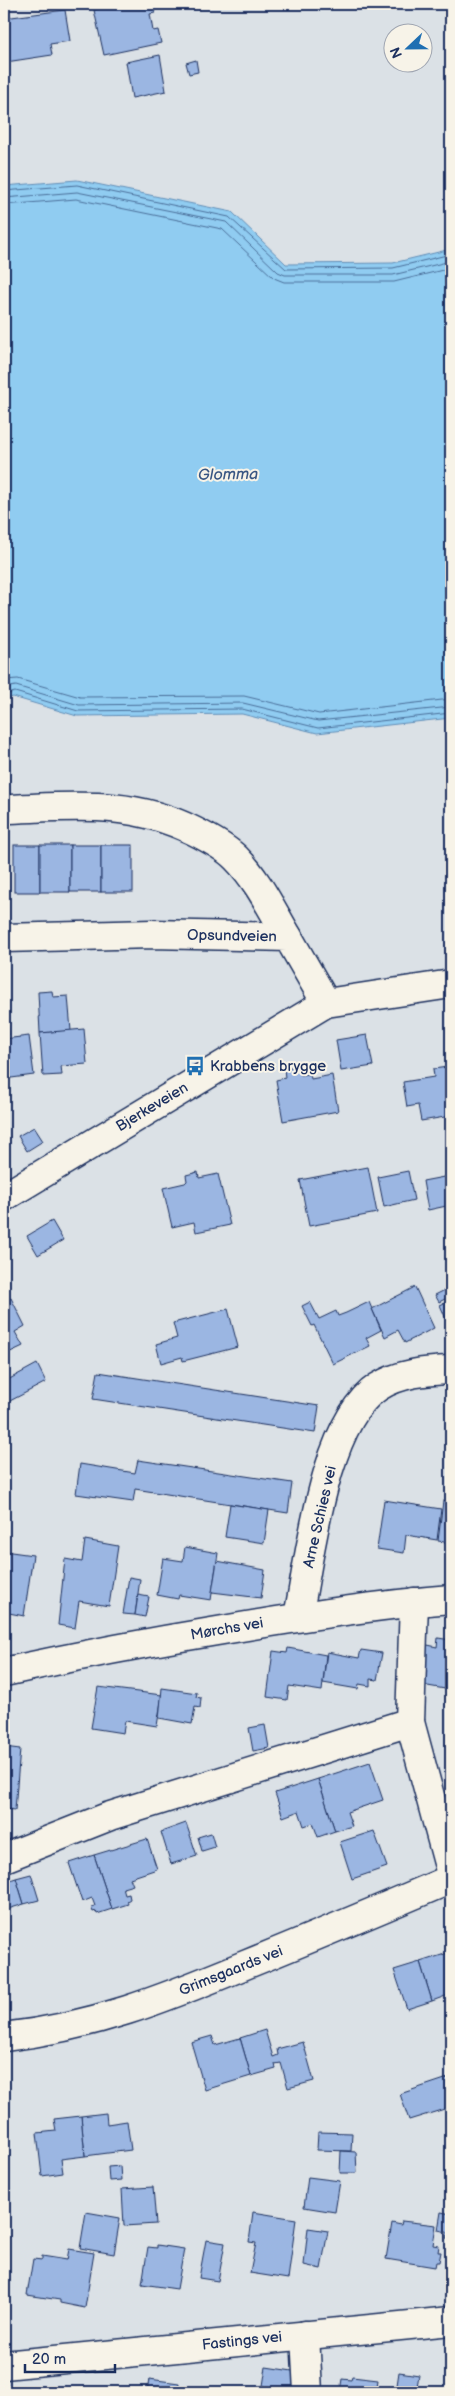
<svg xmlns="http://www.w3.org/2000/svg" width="455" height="2396" viewBox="0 0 455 2396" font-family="'Balsamiq Sans',sans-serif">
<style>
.water{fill:#90ccf1;stroke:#618db6}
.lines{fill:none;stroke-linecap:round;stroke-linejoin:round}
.shore{stroke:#4a6e99;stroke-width:1}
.building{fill:#9bb6e2;stroke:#1b2f5e}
.minor-casing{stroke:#1b2f5e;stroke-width:31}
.minor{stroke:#f7f3e8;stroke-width:28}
.labels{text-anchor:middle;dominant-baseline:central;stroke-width:4;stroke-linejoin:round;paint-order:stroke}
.street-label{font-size:15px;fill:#1b2f5e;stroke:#f7f3e8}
.poi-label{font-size:15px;fill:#1b2f5e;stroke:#f7f3e8;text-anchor:start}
.water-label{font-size:16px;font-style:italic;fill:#385683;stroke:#f7f3e8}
</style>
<rect width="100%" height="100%" fill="#dbe1e6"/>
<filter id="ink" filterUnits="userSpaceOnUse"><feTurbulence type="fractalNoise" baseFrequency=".02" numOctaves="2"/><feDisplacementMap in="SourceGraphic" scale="10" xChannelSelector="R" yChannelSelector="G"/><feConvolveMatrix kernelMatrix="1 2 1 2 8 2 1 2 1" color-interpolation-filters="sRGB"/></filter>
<g filter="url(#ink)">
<polygon class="water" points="77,180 232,212 286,264 393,263 451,249 451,718 317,733 242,714 77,716 13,697 4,700 4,186"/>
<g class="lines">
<g class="shore">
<polyline points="4,191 77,185 229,217 286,269 393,268 451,254"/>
<polyline points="4,198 77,192 226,222 278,272 285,275 393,275 451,261"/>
<polyline points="4,205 76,199 222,229 274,278 284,282 394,282 451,268"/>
<polyline points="4,680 18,679 80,697 244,696 319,714 451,699"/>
<polyline points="4,688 16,686 79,705 243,703 318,721 451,707"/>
<polyline points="4,695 15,692 78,711 242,709 318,728 451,713"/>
</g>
</g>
<g class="building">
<polygon points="121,4 153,4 155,13 150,14 153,31 158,30 161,43 104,55 94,10"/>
<polygon points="65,10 70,41 50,44 52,55 6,62 4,18"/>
<polygon points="160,55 166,91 132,98 126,62"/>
<polygon points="196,60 198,72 189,74 186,63"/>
<rect x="14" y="845" width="26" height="47"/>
<rect x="40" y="845" width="30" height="47"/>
<rect x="70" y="845" width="31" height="47"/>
<rect x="101" y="845" width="32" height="47"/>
<polygon points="52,991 53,997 68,996 71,1031 40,1033 38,992"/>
<polygon points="4,1019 7,1019 9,1035 4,1036"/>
<polygon points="84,1029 87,1064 61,1066 62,1075 43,1076 40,1033"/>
<polygon points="367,1035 373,1066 341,1071 336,1040"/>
<polygon points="29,1036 34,1075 4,1079 4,1039"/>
<polygon points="299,1066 301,1075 310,1074 311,1079 332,1075 338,1111 283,1121 276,1080 285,1078 284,1068"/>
<polygon points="448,1067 451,1080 451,1116 421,1121 418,1105 407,1107 403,1082 434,1077 433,1069"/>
<polygon points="34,1127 43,1141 27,1151 18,1136"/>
<polygon points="368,1167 377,1213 309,1226 300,1180"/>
<polygon points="408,1171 414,1200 384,1207 378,1177"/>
<polygon points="198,1172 199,1178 218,1174 230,1225 196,1232 194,1222 172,1227 163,1188 185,1183 187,1181 186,1175"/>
<polygon points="449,1176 451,1205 428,1210 423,1181"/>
<polygon points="52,1221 63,1240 38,1255 27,1236"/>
<polygon points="415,1287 434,1328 405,1343 398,1330 385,1337 372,1309"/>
<polygon points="449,1288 451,1296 439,1302 435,1295"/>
<polygon points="11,1298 25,1326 15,1332 23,1346 4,1355 4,1302"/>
<polygon points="451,1300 451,1330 440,1305"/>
<polygon points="310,1302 319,1319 336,1311 338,1316 346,1313 369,1302 381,1330 366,1338 370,1346 333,1364 314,1325 312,1326 302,1306"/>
<polygon points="228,1309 238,1347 183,1361 182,1357 161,1363 156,1344 177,1338 173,1323"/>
<polygon points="37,1364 46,1382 8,1402 4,1394 4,1382"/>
<polygon points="98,1372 319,1406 315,1433 93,1399"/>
<polygon points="138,1460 292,1483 288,1513 135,1489 133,1502 76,1494 80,1464 135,1473"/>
<polygon points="384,1500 441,1509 437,1540 406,1535 404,1553 377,1549"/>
<polygon points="443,1501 451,1503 451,1543 438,1541"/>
<polygon points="230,1504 269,1510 264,1543 225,1537"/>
<polygon points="85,1540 118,1546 109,1606 79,1601 75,1628 58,1625 65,1559 82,1562"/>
<polygon points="185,1547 218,1553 211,1600 179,1595 178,1599 157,1595 163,1558 183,1561"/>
<polygon points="4,1551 33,1555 24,1616 4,1612"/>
<polygon points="217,1561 265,1570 261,1598 212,1592"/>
<polygon points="129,1577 140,1579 135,1615 123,1614"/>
<polygon points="138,1595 149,1597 145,1617 135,1615"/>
<polygon points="438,1638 451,1640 451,1690 416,1684 423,1644 437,1647"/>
<polygon points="288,1648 326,1655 322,1691 289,1686 287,1700 267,1697 273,1651 287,1653"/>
<polygon points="361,1650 382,1653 377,1680 370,1679 370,1686 359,1684 358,1689 323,1683 327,1652 359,1658"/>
<polygon points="98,1687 162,1695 157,1726 125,1721 123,1733 91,1728"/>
<polygon points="162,1688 197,1693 196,1697 201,1698 200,1708 195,1707 192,1724 159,1718"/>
<polygon points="265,1725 269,1748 253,1751 249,1728"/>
<polygon points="4,1747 20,1749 15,1810 4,1809"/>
<polygon points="370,1762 383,1800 347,1812 352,1826 335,1831 318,1779"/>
<polygon points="318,1779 335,1831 318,1837 313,1823 304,1826 299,1811 283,1817 275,1793"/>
<polygon points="186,1823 197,1856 171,1864 161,1832"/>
<polygon points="374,1831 387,1867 352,1879 340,1842"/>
<polygon points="211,1833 215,1847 202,1851 198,1837"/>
<polygon points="147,1839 157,1869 130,1878 133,1885 123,1888 125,1895 129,1894 130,1899 127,1901 128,1904 112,1909 94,1855"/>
<polygon points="94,1855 112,1909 97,1914 96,1911 93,1912 91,1907 95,1906 92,1898 82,1902 69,1863"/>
<polygon points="31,1874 39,1900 24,1904 16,1878"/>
<polygon points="16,1878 24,1904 8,1909 4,1897 4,1882"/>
<polygon points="451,1952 451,1994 432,2001 420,1962"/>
<polygon points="420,1962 432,2001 407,2009 394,1970"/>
<polygon points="265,2030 273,2057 278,2055 277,2049 303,2042 314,2081 288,2088 281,2063 275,2064 276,2069 251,2076 240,2038"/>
<polygon points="212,2036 215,2045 240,2038 251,2076 205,2090 191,2042"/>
<polygon points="451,2077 451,2107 409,2120 400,2094"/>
<polygon points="106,2113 107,2124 127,2121 131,2150 85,2156 81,2116"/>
<polygon points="81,2116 85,2156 61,2159 63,2173 42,2176 37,2133 56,2131 54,2119"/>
<polygon points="318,2132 352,2133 351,2151 317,2150"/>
<polygon points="341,2151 356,2152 357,2173 340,2173"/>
<polygon points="120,2166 121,2180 109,2181 108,2167"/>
<polygon points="308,2177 340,2181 335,2212 304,2207"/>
<polygon points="153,2187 156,2224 124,2226 122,2189"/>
<polygon points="86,2212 120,2218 114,2254 80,2248"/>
<polygon points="253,2212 296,2219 288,2279 250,2273 256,2243 249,2242"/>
<polygon points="441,2212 451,2214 451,2212 451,2239 446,2238 447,2232 438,2230"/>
<polygon points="402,2221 436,2225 433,2245 439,2246 438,2252 441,2252 439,2262 436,2262 435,2267 386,2259 392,2223 401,2225"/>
<polygon points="308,2228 328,2231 321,2269 304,2265"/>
<polygon points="206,2240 225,2243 218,2281 199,2278"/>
<polygon points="157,2245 184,2249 177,2289 142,2284 148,2247 157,2248"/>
<polygon points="69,2249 94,2253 85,2308 60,2303 60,2300 27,2295 33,2259 42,2260 42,2256 67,2260"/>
<polygon points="266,2367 299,2372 296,2392 262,2392"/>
<polygon points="399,2372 419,2375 416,2392 396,2392"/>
<polygon points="352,2377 378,2380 376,2392 340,2392 342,2379 351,2380"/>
<polygon points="149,2379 179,2383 178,2392 147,2392"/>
</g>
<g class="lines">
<defs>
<g id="minor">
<path d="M4 809C73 807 130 799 194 831 208 838 225 847 236 858 258 880 272 910 288 937"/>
<polyline points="4,938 152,934 288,937 326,1003"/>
<polyline points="4,1197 326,1003 451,984"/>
<path d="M298 1617C310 1557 324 1422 378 1387 400 1373 426 1371 451 1370"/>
<path d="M4 1672C76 1656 149 1642 223 1630 299 1617 374 1605 451 1599"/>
<polyline points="410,1722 451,1874"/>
<polyline points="4,1858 110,1816 410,1722 414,1602"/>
<path d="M4 2037C93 2027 163 1999 245 1965 314 1937 383 1908 451 1879"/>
<polyline points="305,2335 308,2392"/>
<polyline points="4,2365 451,2321"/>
</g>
</defs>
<use href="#minor" class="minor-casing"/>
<use href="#minor" class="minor"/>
</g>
</g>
<defs>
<symbol id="bus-bare" viewBox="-9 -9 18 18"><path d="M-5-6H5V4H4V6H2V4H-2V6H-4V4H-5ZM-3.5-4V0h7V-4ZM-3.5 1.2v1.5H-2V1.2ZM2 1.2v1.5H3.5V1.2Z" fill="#1f6fb2" stroke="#f7f3e8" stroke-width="2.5" paint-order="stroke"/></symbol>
</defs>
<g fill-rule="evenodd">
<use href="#bus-bare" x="181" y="1052" width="28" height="28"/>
</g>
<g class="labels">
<g class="street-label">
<text transform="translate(232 936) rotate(1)">Opsundveien</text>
<text transform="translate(152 1107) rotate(-31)">Bjerkeveien</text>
<text transform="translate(320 1517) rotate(-77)">Arne Schies vei</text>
<text transform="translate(227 1629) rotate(-10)">Mørchs vei</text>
<text transform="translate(231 1971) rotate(-22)">Grimsgaards vei</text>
<text transform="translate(242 2341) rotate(-6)">Fastings vei</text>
</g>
<g class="poi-label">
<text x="210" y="1066">Krabbens brygge</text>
</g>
<g class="water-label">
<text transform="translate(228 475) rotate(-1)">Glomma</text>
</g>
</g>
<rect width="455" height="2396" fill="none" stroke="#f7f3e8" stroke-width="20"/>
<rect x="10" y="10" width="435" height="2376" fill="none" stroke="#1b2f5e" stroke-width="2" filter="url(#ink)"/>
<g transform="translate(408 48) rotate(248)"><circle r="24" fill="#f7f3e8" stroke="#9fa5b1"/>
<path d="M0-4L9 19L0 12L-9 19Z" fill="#1f6fb2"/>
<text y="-8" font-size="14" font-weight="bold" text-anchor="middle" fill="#1b2f5e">N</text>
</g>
<path d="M25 2364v8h90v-8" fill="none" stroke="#1b2f5e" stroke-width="2.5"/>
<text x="32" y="2364" font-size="15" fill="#1b2f5e" stroke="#f7f3e8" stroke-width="4" paint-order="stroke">20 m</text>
</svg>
